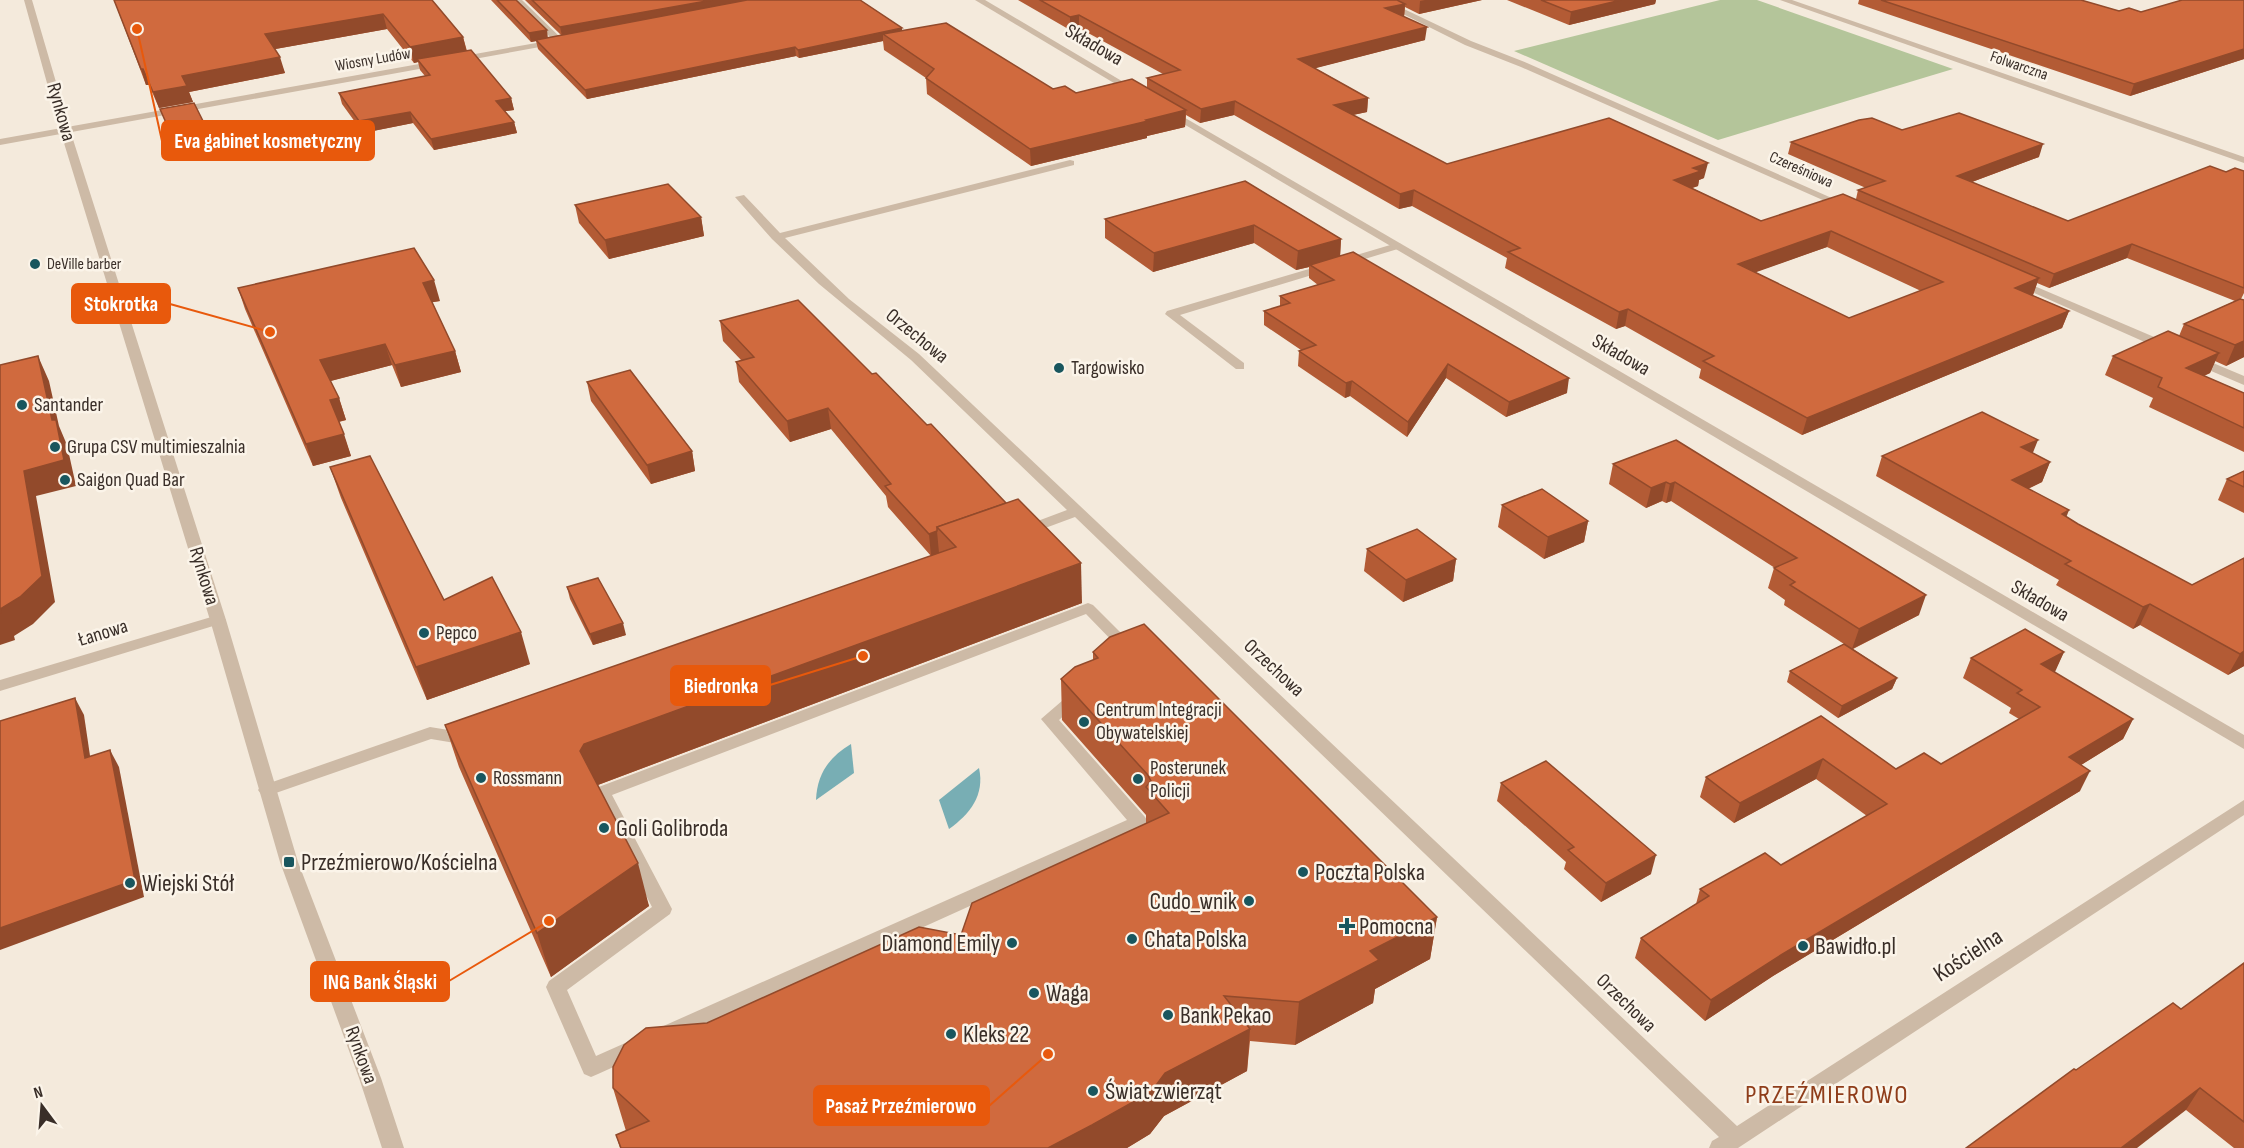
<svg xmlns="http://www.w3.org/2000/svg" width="2244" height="1148" viewBox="0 0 2244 1148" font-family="'Sofia Sans Condensed',sans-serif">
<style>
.green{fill:#b4c59a}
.water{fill:#78aeb4}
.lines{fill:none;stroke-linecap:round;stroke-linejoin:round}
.service{fill:#cdbaa6;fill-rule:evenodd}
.pedestrian{fill:#cdbaa6;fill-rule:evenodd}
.minor{fill:#cdbaa6;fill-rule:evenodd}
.tertiary{fill:#cdbaa6;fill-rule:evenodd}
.wall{fill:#b35b35;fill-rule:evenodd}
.shaded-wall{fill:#924a2b}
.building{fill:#d06a3e;stroke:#924a2b;stroke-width:1.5;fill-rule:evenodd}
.poi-dot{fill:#19565e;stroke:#fbf4e9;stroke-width:2}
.labels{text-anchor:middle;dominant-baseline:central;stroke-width:5;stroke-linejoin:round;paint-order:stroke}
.far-street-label{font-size:16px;fill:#392e28;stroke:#fbf4e9}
.far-poi-label{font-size:16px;fill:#392e28;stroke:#fbf4e9;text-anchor:start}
.street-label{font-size:20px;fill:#392e28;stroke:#fbf4e9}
.poi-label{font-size:20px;fill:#392e28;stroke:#fbf4e9;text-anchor:start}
.near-poi-label{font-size:24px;fill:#392e28;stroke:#fbf4e9;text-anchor:start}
.near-street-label{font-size:24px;fill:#392e28;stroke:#fbf4e9}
.near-quarter-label{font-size:27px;letter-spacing:1.5px;fill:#8f3d1a;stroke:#fbf4e9}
.leader{fill:none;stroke:#e8590c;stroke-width:2}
.callout-dot{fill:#e8590c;stroke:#fbf4e9;stroke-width:2}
.callout{fill:#e8590c;stroke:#e8590c;stroke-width:2}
.callout-label{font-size:21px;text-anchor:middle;font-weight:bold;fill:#fff}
</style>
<rect width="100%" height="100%" fill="#f4eadc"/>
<polygon class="green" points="1720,0 1757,0 1953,69 1718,140 1514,51"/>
<g class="water">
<path d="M851 744 854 773 816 800C817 774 829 757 851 744Z"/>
<path d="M979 768C985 795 970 814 949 829L939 800Z"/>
</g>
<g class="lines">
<polygon class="service" points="1397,243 1401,244 1401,248 1180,315 1244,363 1244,369 1236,369 1165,314 1167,311"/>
<path class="pedestrian" d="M1088 603 1093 605 1138 650 1059 720 1145 817 1148 822 1145 827 598 1074 591 1077 584 1074 546 987 549 981 652 907 593 792 596 788ZM1086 614 1121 650 1041 719 1127 820 596 1056 567 990 670 914 672 909 612 795Z"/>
<g class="minor">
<polygon points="513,0 522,0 562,39 562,43 0,145 0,139 553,40"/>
<polygon points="975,0 985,0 1142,93 1134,95"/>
<polygon points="1375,0 1385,0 1471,41 1527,63 1852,207 1843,209 1521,67 1465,45"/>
<polygon points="1780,0 1792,0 2244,157 2244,163"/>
<polygon points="1168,108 2244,735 2244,749 1165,113 1163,111"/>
<polygon points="1070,160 1074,161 1074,165 785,238 849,299 919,354 1737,1126 2244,800 2244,815 1738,1148 1709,1148 1712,1141 1719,1137 1075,517 1029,534 1019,534 1017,531 1019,528 1067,510 911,360 819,284 772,239 735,197 744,195 780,233"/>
<polygon points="2018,279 2173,345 2175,348 2169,352 2165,351 2014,284 2014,280"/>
<polygon points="2194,355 2244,376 2244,385 2190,362 2188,359"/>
<polygon points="218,615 223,617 226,620 223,623 0,691 0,680"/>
<polygon points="430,727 467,733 473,735 475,739 473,743 467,745 431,739 273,794 261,794 258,790 261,786"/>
</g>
<polygon class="tertiary" points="24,0 32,0 70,130 226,620 298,862 381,1078 404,1148 382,1148 359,1078 280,862 210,620 60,130"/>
</g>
<g class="wall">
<polygon points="114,0 432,0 463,37 467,51 511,98 514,110 505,111 514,122 517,133 434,150 413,123 363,133 342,104 339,93 425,76 420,70 418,62 414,63 387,29 275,49 285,73 189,92 193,102 159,108 149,85 146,85"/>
<path d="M491 0H516L548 38 561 35 525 0H860L902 28V31L1053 89 1076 93 1147 88V78L1163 74 1079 28 1070 30 1018 0H1482L1419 14 1405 7 1404 17 1425 40 1315 68 1368 98 1367 112 1353 115 1447 164 1704 178 1699 180 1698 186 1692 188 1761 221 1856 199 1858 190 1866 188 1788 154 1791 142 1902 130 2039 157 1972 182 2068 221 2226 172 2244 171V293L2241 299 2244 300V357L2226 366 2215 361 2210 373 2204 376 2244 393V452L2149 407 2153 398 2105 375 2113 356 2179 336 2184 324 2235 301 2127 258 2049 288 2037 283 2033 295H2032L2069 311 2062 328 1802 435 1699 378 1701 369 1625 326 1616 329 1505 268 1507 258 1412 206 1399 209 1234 115 1200 123 1186 115 1185 127 1147 136V138L1031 166 927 94 926 78 884 50 883 41 799 58 796 56 587 99 538 49 536 41 531 42ZM1827 247 1921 291 1849 318 1755 272Z"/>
<polygon points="1507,0 1656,0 1655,4 1569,25"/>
<polygon points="1859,0 2081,0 2119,11 2141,12 2244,0 2244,59 2130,96 1858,4"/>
<polygon points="160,109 217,152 181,159"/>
<polygon points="1245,181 1341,239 1340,256 1567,393 1506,417 1446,378 1407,437 1350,396 1345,398 1298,366 1299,351 1301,350 1264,325 1264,311 1280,306 1280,296 1318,285 1309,278 1309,267 1296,270 1254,243 1153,272 1105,238 1105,219"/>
<polygon points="575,205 701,217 704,236 609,259 579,223"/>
<polygon points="238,288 440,301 432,302 455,351 461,372 401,387 392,365 330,381 339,398 346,420 339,422 351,456 313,466 245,309"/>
<polygon points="720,321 1082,603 598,785 649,906 551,977 459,767 445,725 931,556 888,507 886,496 831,429 790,442 739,382 736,362 741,360 723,341"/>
<polygon points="587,382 692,451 695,471 651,484 591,401"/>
<polygon points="1676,440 1919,615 1853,649 1897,678 1892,689 1838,718 1787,682 1790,671 1844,644 1784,605 1785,600 1768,588 1774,568 1775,568 1671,501 1666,503 1662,501 1646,508 1609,484 1613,464"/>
<polygon points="2033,453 2050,462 2042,482 2028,489 2066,517 2078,524 2192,585 2244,558 2244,666 2228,675 2140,625 2133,629 2056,585 2059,580 1876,476 1882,456"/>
<polygon points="330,467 444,600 530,664 427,700 341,498"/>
<polygon points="2244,471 2244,513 2218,500 2227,479"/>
<polygon points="1502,505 1588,521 1584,542 1544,559 1498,527"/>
<polygon points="1367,549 1456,559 1453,581 1403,602 1364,571"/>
<polygon points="567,587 626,635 593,645 570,599"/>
<polygon points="1093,652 1437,917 1430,959 1375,989 1373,1003 1295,1045 1250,1041 1247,1071 1164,1116 1150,1134 1127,1148 620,1148 616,1135 626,1131 613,1088 707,1023 961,935 1146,823 1146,815 1062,720 1061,679 1093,660"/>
<polygon points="2064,652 2054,672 2133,719 2123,739 2081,765 2080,791 1773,976 1705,1021 1635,958 1641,938 1696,904 1700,889 1781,865 1867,816 1816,779 1734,823 1700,797 1706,777 1821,716 1896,769 1941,764 2019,719 2009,713 2011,708 1963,678 1971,658"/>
<polygon points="1501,783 1651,874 1601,902 1564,869 1566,862 1497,801"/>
<polygon points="2244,963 2244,1148 2234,1148 2186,1110 2076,1070 2181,1009"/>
</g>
<g class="shaded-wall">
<polygon points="712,0 760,0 562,36 560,27"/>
<polygon points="1425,0 1482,0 1419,14 1420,1"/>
<polygon points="1621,0 1656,0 1655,4 1569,25 1571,12"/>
<polygon points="1405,4 1404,17 1385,8"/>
<polygon points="383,14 387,29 270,50 265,34"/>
<polygon points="1079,15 1079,28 1070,30 1070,17"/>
<polygon points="1427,27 1425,40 1297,73 1298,59"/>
<polygon points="902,28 902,37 883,34 883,41 799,58 798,50"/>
<polygon points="547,30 548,39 531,42 529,33"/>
<polygon points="463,37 467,53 417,59 418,62 414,63 410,47"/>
<polygon points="795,47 796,56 587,99 585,90"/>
<polygon points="2244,49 2244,59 2130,96 2134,84"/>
<polygon points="280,57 285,73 189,92 193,102 159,108 153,92 182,76"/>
<polygon points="141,69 143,69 149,85 146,85"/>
<polygon points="511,98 514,110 498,112 496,101"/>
<polygon points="1368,98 1367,112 1333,119 1334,105"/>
<polygon points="1235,101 1234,115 1200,123 1201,109"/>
<polygon points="1186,110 1185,127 1147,136 1147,138 1031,166 1030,149"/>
<polygon points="410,112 413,123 363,133 359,121"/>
<polygon points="514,122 517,133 434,150 431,139"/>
<polygon points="214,143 217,152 181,159 178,150"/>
<polygon points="2043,144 2039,157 1953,189 1957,176"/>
<polygon points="1708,163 1704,178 1699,180 1698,186 1671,195 1674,180 1693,168"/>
<polygon points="1414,190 1412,206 1399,209 1400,194"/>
<polygon points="701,217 704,236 609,259 605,240"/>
<polygon points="1254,225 1254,243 1153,272 1154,253"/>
<polygon points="1831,231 1827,247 1734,280 1738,264"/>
<polygon points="1341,239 1340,258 1310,265 1309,267 1296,270 1298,251"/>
<polygon points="2132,244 2127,258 2049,288 2054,274"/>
<polygon points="2039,278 2033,295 2009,304 2015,288"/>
<polygon points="434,280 440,301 428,303 423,283"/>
<polygon points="1628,309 1625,326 1616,329 1619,312"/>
<polygon points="2069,311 2062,328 1802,435 1807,418"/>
<polygon points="2244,341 2244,357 2226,366 2235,345"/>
<polygon points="385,344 392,365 327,382 320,360"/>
<polygon points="455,351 461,372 401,387 395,365"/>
<polygon points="2219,353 2210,373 2178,387 2186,368"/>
<polygon points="38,356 49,381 59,426 67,445 76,486 36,496 55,602 33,624 14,636 15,640 0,645 0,613 24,471 52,420"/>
<polygon points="1448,364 1446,378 1407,437 1408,422"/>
<polygon points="1569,378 1567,393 1506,417 1509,402"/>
<polygon points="1352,381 1350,396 1345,398 1346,383"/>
<polygon points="339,398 346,420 337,422 330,400"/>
<polygon points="828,408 831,429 790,442 787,421"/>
<polygon points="344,434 351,456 313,466 306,444"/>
<polygon points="2038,440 2030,460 2021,447"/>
<polygon points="692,451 695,471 651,484 647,465"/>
<polygon points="2050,462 2042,482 2004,500 2012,480"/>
<polygon points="1666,482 1662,501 1646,508 1651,488"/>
<polygon points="1675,482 1671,501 1666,503 1670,484"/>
<polygon points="2069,510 2061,531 2062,514"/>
<polygon points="1588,521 1584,542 1544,559 1548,537"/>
<polygon points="937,531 939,553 931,556 929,534"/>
<polygon points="1456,559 1453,581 1403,602 1406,580"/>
<polygon points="1081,563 1082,603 595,786 580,751 584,744"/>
<polygon points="1926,595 1919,615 1852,649 1859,629"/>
<polygon points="2150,604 2140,625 2133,629 2143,607"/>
<polygon points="623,623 626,635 593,645 590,634"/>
<polygon points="521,632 530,664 427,700 416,667"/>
<polygon points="2244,651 2244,666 2228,675 2240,654"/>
<polygon points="2064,652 2055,672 2033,684 2041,664"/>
<polygon points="1897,678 1892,689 1838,718 1842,706"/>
<polygon points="75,698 84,715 93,776 85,758"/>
<polygon points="2133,719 2123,739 2060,778 2069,757"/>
<polygon points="110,750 119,767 144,897 0,950 0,928"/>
<polygon points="1823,759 1816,779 1734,823 1740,803"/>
<polygon points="2090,771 2080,791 1773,976 1705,1021 1711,1000 1781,955"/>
<polygon points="1656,855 1651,874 1601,902 1606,883"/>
<polygon points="638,863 649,906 551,977 537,933"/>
<polygon points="1437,917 1430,959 1375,989 1373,1003 1295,1045 1299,1002 1370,951"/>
<polygon points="1250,1029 1247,1071 1164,1116 1150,1134 1127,1148 1048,1148 1165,1073"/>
<polygon points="2200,1088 2186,1110 2137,1148 2121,1148"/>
</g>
<g class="building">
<polygon points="114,0 432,0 463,37 410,47 383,14 265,34 280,57 182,76 187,86 153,92 143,69 141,69"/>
<polygon points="497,0 516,0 547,30 529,33"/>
<polygon points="532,0 712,0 560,27"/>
<polygon points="747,0 860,0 902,28 798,50 795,47 585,90 536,40"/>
<path d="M1040 0H1397L1405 4 1385 8 1427 27 1298 59 1368 98 1334 105 1447 164 1609 118 1708 163 1693 168 1701 171 1674 180 1761 221 1843 194 2039 278 2015 288 2069 311 1807 418 1703 361 1714 356 1628 309 1619 312 1508 252 1520 248 1414 190 1400 194 1235 101 1201 109 1147 78 1180 70 1079 15 1070 17ZM1831 231 1943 282 1849 318 1738 264Z"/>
<polygon points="1541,0 1621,0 1571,12"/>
<polygon points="1881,0 2081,0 2119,11 2129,8 2141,12 2182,0 2244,0 2244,49 2134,84"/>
<polygon points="946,23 1053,89 1065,86 1076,93 1132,79 1186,110 1146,120 1148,121 1030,149 926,78 934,69 883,34"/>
<polygon points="471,50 511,98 496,101 514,122 431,139 410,112 359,121 339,93 430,75 417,59"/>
<polygon points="194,103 214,143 178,150 160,109"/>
<polygon points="1959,113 2043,144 1957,176 2068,221 2210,166 2226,172 2235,168 2244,171 2244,288 2132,244 2054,274 1858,190 1885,181 1791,142 1859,120 1872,118 1902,130"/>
<polygon points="1245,181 1341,239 1298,251 1254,225 1154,253 1105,219"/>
<polygon points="668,184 701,217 605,240 575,205"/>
<polygon points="414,248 434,280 423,283 455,351 395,365 385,344 320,360 339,398 330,400 344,434 306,444 238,288"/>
<polygon points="1353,252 1569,378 1509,402 1448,364 1408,422 1352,381 1346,383 1299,351 1316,345 1264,311 1290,303 1280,296 1334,280 1310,265"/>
<polygon points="2240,299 2244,300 2244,341 2235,345 2184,324"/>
<polygon points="798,300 872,374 876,373 927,425 931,424 1006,503 937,527 937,531 929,534 885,486 891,484 828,408 787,421 736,362 754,357 720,321"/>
<polygon points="2168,331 2219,353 2186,368 2244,393 2244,428 2158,387 2162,378 2113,356"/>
<polygon points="38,356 52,420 56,420 64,460 24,471 42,576 20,597 0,609 1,613 0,613 0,365"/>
<polygon points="630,370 692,451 647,465 587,382"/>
<polygon points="1982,412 2038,440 2021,447 2050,462 2012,480 2069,510 2062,514 2078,524 2192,585 2244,558 2244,651 2240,654 2150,604 2143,607 2065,564 2071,561 1882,456"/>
<polygon points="1676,440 1926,595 1859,629 1790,585 1795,582 1774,568 1797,558 1675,482 1670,484 1666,482 1651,488 1613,464"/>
<polygon points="370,456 444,600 492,577 521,632 416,667 330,467"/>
<polygon points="2244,471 2244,487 2227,479"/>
<polygon points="1542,489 1588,521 1548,537 1502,505"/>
<polygon points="1018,499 1081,563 584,744 580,751 638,863 537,933 445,725 956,547 937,527"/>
<polygon points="1417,529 1456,559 1406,580 1367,549"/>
<polygon points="598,578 623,623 590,634 567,587"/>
<polygon points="1144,624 1437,917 1370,951 1379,960 1299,1002 1224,996 1250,1029 1165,1073 1151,1092 1092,1125 1048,1148 621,1148 616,1135 649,1121 613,1088 613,1067 624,1045 646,1028 707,1023 919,927 961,935 972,903 1169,813 1146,787 1151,781 1147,774 1061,679 1075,667 1098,658 1093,652 1110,637"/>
<polygon points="2025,629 2064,652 2041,664 2133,719 2069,757 2090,771 1781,955 1711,1000 1641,938 1709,896 1700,889 1765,853 1781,865 1887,804 1823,759 1740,803 1706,777 1821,716 1896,769 1924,753 1941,764 2040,707 2017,693 2022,690 1971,658"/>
<polygon points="1844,644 1897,678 1842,706 1790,671"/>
<polygon points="75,698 85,758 110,750 135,880 0,928 0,721"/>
<polygon points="1546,761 1656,855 1606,883 1568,850 1574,847 1501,783"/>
<polygon points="2244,963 2244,1122 2200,1088 2121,1148 1966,1148 2074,1069 2076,1070 2173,1003 2181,1009"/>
</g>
<g class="poi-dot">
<circle cx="35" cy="264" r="6"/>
<circle cx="1059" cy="368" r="6"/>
<circle cx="22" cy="405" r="6"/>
<circle cx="55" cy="447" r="6"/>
<circle cx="65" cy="480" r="6"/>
<circle cx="424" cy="633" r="6"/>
<circle cx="1084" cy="722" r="6"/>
<circle cx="481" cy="778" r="6"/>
<circle cx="1138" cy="779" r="6"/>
<circle cx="604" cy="828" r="6"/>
<rect x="283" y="856" width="12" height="12" rx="3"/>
<circle cx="1303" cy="872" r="6"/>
<circle cx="130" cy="883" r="6"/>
<circle cx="1249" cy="901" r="6"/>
<path d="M1344 917h6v6h6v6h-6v6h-6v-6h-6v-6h6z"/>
<circle cx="1132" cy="939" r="6"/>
<circle cx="1012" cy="943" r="6"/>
<circle cx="1803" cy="946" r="6"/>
<circle cx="1034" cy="993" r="6"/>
<circle cx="1168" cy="1015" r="6"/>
<circle cx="951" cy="1034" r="6"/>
<circle cx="1093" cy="1091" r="6"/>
</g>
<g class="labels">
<g class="far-street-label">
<text transform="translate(373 60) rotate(-10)">Wiosny Ludów</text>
<text transform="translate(2019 66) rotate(19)">Folwarczna</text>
<text transform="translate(1801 170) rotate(24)">Czereśniowa</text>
</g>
<g class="far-poi-label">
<text x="47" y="264">DeVille barber</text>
</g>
<g class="street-label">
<text transform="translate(1094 45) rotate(30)">Składowa</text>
<text transform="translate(61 112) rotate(74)">Rynkowa</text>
<text transform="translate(917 336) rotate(39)">Orzechowa</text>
<text transform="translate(1621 355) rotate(30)">Składowa</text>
<text transform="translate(204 576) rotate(73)">Rynkowa</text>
<text transform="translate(2040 601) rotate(30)">Składowa</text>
<text transform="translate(103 633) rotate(-17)">Łanowa</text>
<text transform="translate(1274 668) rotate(43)">Orzechowa</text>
<text transform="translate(1626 1003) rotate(44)">Orzechowa</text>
<text transform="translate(361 1055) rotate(70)">Rynkowa</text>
</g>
<g class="poi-label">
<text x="1071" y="368">Targowisko</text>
<text x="34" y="405">Santander</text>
<text x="67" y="447">Grupa CSV multimieszalnia</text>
<text x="77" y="480">Saigon Quad Bar</text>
<text x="436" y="633">Pepco</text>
<text x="1096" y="710">Centrum Integracji<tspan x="1096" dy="23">Obywatelskiej</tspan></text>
<text x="1150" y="768">Posterunek<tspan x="1150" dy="23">Policji</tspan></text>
<text x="493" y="778">Rossmann</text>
</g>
<g class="near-poi-label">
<text x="616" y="828">Goli Golibroda</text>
<text x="301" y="862">Przeźmierowo/Kościelna</text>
<text x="1315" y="872">Poczta Polska</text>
<text x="142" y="883">Wiejski Stół</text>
<text x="1237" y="901" text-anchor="end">Cudo_wnik</text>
<text x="1359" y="926">Pomocna</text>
<text x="1144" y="939">Chata Polska</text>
<text x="1000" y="943" text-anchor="end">Diamond Emily</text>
<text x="1815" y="946">Bawidło.pl</text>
<text x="1046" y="993">Waga</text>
<text x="1180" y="1015">Bank Pekao</text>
<text x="963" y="1034">Kleks 22</text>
<text x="1105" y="1091">Świat zwierząt</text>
</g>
<g class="near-street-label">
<text transform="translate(1968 955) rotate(-33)">Kościelna</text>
</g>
<g class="near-quarter-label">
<text x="1827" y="1095">PRZEŹMIEROWO</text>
</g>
</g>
<path class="leader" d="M137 29L162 141M270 332L170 304M863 656L770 685M549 921L449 981M1048 1054L989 1106"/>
<g class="callout-dot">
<circle cx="137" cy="29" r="6"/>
<circle cx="270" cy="332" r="6"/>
<circle cx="863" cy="656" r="6"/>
<circle cx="549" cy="921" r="6"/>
<circle cx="1048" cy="1054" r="6"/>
</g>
<g class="callout">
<rect x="162" y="121" width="212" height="39" rx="6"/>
<rect x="72" y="284" width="98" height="39" rx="6"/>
<rect x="671" y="666" width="99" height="39" rx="6"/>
<rect x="311" y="962" width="138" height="39" rx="6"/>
<rect x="814" y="1086" width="175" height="39" rx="6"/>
</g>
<g class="callout-label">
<text x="268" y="148">Eva gabinet kosmetyczny</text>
<text x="121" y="311">Stokrotka</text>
<text x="721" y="693">Biedronka</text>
<text x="380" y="989">ING Bank Śląski</text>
<text x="901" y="1113">Pasaż Przeźmierowo</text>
</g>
<g transform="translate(42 1106) rotate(344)" stroke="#fbf4e9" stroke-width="4.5" paint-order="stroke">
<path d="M0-4.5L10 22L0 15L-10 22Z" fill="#392e28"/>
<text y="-9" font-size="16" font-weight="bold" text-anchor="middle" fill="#392e28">N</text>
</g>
</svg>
